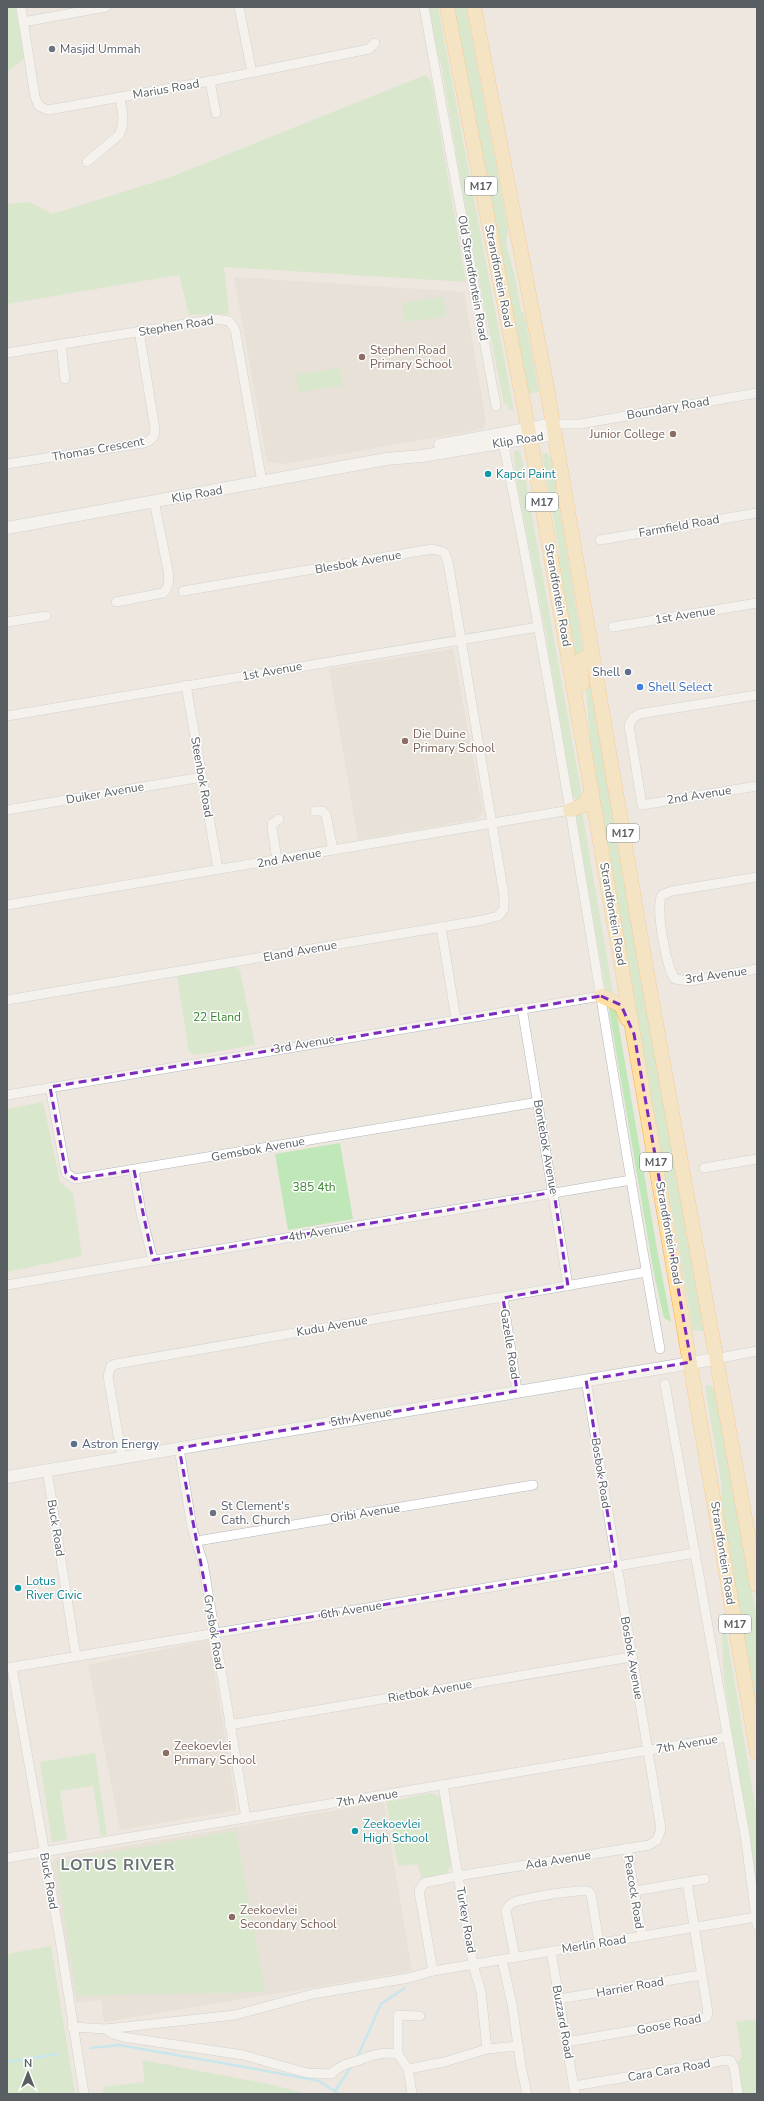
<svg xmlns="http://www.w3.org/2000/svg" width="764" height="2101" viewBox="0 0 764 2101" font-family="'Nunito Sans',sans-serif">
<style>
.education{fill:#dfd9d0}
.green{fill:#c0e7b8}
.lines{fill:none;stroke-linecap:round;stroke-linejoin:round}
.stream{stroke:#9de5ff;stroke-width:2.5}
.street-casing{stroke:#b2b7bc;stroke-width:10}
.secondary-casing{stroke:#b1b7bc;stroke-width:13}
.primary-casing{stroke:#fdab47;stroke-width:15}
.street{stroke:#fff;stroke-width:9}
.secondary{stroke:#fff;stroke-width:12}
.primary{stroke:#ffe0a2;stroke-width:14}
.marked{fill:none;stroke:#7b2cbf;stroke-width:3;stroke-dasharray:8 5;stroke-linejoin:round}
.worship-dot{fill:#6b7280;stroke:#fff;stroke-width:1.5}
.education-dot{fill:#8d6e63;stroke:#fff;stroke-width:1.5}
.culture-dot{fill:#0f9aa8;stroke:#fff;stroke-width:1.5}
.service-dot{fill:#5c6f8a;stroke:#fff;stroke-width:1.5}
.shop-dot{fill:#3f7fe0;stroke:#fff;stroke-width:1.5}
.labels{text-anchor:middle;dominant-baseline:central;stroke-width:3;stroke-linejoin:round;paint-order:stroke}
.shield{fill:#fff;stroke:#8a8e91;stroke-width:1}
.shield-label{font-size:11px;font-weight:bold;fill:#585e62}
.worship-label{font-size:12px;fill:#5b616d;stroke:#fff;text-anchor:start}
.street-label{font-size:12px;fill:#585e62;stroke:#fff}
.education-label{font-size:12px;fill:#785e54;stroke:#fff;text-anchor:start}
.culture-label{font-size:12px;fill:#0d838f;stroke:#fff;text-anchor:start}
.service-label{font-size:12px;fill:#4e5e75;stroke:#fff;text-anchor:end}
.shop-label{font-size:12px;fill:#366cbe;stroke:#fff;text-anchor:start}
.park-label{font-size:12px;fill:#38852d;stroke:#fff}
.district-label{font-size:16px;font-weight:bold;letter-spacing:1px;fill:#697074;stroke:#fff}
</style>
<rect width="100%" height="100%" fill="#ede7df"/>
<g class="education">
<polygon points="234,277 464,292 486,422 483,429 284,464 267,462"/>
<polygon points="453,649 483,812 476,819 358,840 329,669"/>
<polygon points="209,1640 237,1810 120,1830 88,1665"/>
<polygon points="384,1802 412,1971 104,2022 101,2000 76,2003 52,1863 56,1858"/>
</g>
<g class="green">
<polygon points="7,7 15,7 25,58 7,72"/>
<polygon points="429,7 438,7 513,406 514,408 510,411 507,404 504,403 471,239 441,64 438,57"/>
<polygon points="454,7 466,7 508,228 506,244 516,281 521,311 524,313 539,392 528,394"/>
<polygon points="425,75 431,80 466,282 224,267 229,314 189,315 179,275 7,304 7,204 30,202 52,214 168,178"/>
<polygon points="443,297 446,316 405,322 402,303"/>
<polygon points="340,368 343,385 299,392 296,375"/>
<polygon points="517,450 521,454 581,791 581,797 577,800 572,795 544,624 516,477 514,452"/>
<polygon points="547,453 552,460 583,651 574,668 558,566 559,550 542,454"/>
<polygon points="588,664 704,1331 693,1330 592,761 584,669"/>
<polygon points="582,812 657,1249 671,1322 664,1318 654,1274 576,816"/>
<polygon points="234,966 240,970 255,1045 195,1055 189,1052 177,975"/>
<polygon points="43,1102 60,1182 73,1193 82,1256 7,1272 7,1109"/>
<polygon points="340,1143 353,1219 288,1230 275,1154"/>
<polygon points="711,1385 715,1391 757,1619 757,1722 722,1516 721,1482 705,1386"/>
<polygon points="721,1618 724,1618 757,1817 757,1893 724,1679"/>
<polygon points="95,1753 107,1835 101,1836 93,1786 60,1791 67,1840 52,1842 40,1762"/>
<polygon points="430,1793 441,1797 452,1863 446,1874 422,1878 417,1864 398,1866 386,1800 393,1801"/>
<polygon points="236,1831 265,1992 99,1995 77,1997 56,1862"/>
<polygon points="51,1946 75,2094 7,2094 7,1954"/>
<polygon points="757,2019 757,2094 742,2094 736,2063 742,2057 736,2022"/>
<polygon points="142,2060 273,2085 306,2094 104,2094 103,2087 145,2082"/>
</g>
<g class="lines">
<g class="stream">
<polyline points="91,2048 119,2045 239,2066 319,2081 339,2094"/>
<polyline points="357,2058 381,2004 405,1988"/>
<polyline points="7,2062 58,2054"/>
<polyline points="335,2091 353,2064"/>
</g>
<defs>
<g id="street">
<polyline points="21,7 35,97 39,106 48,110 210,81 369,49 375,43"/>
<polyline points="239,7 252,73"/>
<polyline points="424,7 496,406"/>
<polyline points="23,22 106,7"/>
<polyline points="210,81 216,113"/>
<path d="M87 162 119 135C126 122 122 111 120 98"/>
<polyline points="61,344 65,379"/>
<polyline points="7,353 216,319 229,321 235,329 262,482"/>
<polyline points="553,424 580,424 757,393"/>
<path d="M503 442C564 743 606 1047 660 1349"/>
<path d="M7 464 144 443C152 441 155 436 155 429L139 331"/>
<polyline points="600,540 757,513"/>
<path d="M116 602 163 593C170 587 169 578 168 570L154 501"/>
<polyline points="7,622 46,616"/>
<polyline points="613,627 757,603"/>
<polyline points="186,685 218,869"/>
<polyline points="757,695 639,714 633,718 629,725 642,805 757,786"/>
<polyline points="7,716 538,627"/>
<polyline points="7,810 202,777"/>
<polyline points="315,811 322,811 326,815 333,850"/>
<polyline points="277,860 272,828 272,824 279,819"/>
<path d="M757 877 672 891 662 895C655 906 666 968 675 979L690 981 757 969"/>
<polyline points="7,905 570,810"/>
<polyline points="441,927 456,1019"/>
<polyline points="7,1000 483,920 498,916 504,909 504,895 448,562 444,552 432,549 183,591"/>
<polyline points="522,1008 568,1286"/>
<polyline points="50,1087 66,1173 75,1179 538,1102"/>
<polyline points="7,1095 601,996"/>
<polyline points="704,1168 757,1159"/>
<polyline points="134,1170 141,1213 153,1260"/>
<polyline points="7,1285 631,1180"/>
<polyline points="503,1298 517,1391"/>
<polyline points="715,1359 757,1351"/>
<polyline points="665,1384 745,1835 757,1925"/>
<polyline points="179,1448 192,1528 203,1563 246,1818"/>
<polyline points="122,1458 108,1376 111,1366 116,1364 646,1272"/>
<polyline points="47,1470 76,1656"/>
<polyline points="197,1541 533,1485"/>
<polyline points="12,1667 60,1940 84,2094"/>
<polyline points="7,1668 695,1553"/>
<polyline points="229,1725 631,1657"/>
<polyline points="443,1785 458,1876 649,1845 657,1840 661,1829 586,1380"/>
<polyline points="627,1848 642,1936"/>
<polyline points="7,1858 727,1737"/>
<polyline points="635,1891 705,1879"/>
<polyline points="551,1951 575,2094"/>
<path d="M515 1957 506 1911C508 1906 510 1904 514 1902 526 1898 577 1889 588 1891L591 1894 599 1943"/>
<polyline points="502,1960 512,2004 521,2066 527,2094"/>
<polyline points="433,1971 419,1891 424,1883 458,1876 473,1964 481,1992 487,2049"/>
<polyline points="559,1999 701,1975"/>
<polyline points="72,2027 106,2029 235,2015 313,1994 409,1978 433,1971 756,1917"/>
<path d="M106 2029 113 2034 123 2037 243 2055 307 2073 331 2074C341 2064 349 2064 362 2059 375 2054 384 2052 398 2054L408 2069 412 2094"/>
<polyline points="566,2042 706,2018 708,2013 687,1882"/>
<polyline points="398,2054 398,2015 420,2016"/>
<polyline points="408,2069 444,2062 487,2049 518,2046"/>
<polyline points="574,2086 726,2060 731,2061 734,2067 738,2094"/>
</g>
<g id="secondary">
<polyline points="440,445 553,424"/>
<polyline points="7,528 386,459 422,456 555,434"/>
<polyline points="7,1477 715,1359"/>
</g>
<g id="primary">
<polyline points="447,7 533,453 757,1752"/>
<polyline points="474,7 546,383 645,962 757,1585"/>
<polyline points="582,684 580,661 587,656 592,655"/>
<polyline points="570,810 584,805 592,791"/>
<polyline points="601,996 621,1005 627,1019"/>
</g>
</defs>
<use href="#street" class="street-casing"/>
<use href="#secondary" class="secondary-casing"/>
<use href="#primary" class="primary-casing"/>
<use href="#street" class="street"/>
<use href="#secondary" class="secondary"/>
<use href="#primary" class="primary"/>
</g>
<path d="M0 0H764V2101H0ZM601 996 621 1005 634 1034 691 1362 586 1380 616 1566 214 1633 179 1448 517 1391 503 1298 568 1286 554 1192 153 1260 134 1170 75 1179 66 1173 50 1087Z" fill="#ede7df" fill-opacity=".55" fill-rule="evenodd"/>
<path class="marked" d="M601 996 621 1005 634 1034 691 1362 586 1380 616 1566 214 1633 179 1448 517 1391 503 1298 568 1286 554 1192 153 1260 134 1170 75 1179 66 1173 50 1087Z"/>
<g class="worship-dot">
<circle cx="52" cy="49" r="4"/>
<circle cx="213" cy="1513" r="4"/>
</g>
<g class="education-dot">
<circle cx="362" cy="357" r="4"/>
<circle cx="673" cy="434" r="4"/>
<circle cx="405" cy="741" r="4"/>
<circle cx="166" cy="1753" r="4"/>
<circle cx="232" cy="1917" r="4"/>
</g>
<g class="culture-dot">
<circle cx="488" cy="474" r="4"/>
<circle cx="18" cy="1588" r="4"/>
<circle cx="355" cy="1831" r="4"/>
</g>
<g class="service-dot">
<circle cx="628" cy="672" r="4"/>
<circle cx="74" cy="1444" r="4"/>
</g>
<circle class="shop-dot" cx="640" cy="687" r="4"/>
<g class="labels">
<g class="shield">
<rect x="465" y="177" width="32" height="18" rx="3"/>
<rect x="526" y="493" width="32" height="18" rx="3"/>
<rect x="607" y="824" width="32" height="18" rx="3"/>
<rect x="640" y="1153" width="32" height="18" rx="3"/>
<rect x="719" y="1615" width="32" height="18" rx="3"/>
</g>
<g class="shield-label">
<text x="481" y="186">M17</text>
<text x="542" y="502">M17</text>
<text x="623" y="833">M17</text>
<text x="656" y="1162">M17</text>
<text x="735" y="1624">M17</text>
</g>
<g class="worship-label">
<text x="60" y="49">Masjid Ummah</text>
<text x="221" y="1506">St Clement's<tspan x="221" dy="14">Cath. Church</tspan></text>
</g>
<g class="street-label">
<text transform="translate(166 89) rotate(-10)">Marius Road</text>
<text transform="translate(499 276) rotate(79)">Strandfontein Road</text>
<text transform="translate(473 278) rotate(80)">Old Strandfontein Road</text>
<text transform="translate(176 326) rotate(-9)">Stephen Road</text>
<text transform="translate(668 408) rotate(-10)">Boundary Road</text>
<text transform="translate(518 440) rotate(-9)">Klip Road</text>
<text transform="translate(98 449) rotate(-10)">Thomas Crescent</text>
<text transform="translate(197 494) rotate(-10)">Klip Road</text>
<text transform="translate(679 526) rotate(-10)">Farmfield Road</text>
<text transform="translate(358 562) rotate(-10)">Blesbok Avenue</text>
<text transform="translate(558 595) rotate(80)">Strandfontein Road</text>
<text transform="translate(685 615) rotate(-9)">1st Avenue</text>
<text transform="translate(272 671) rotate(-10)">1st Avenue</text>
<text transform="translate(202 777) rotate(80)">Steenbok Road</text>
<text transform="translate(105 793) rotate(-10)">Duiker Avenue</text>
<text transform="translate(699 795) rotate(-9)">2nd Avenue</text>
<text transform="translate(289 858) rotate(-10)">2nd Avenue</text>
<text transform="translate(613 914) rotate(80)">Strandfontein Road</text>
<text transform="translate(300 951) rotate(-10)">Eland Avenue</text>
<text transform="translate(716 975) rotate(-8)">3rd Avenue</text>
<text transform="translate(304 1044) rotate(-10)">3rd Avenue</text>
<text transform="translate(546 1147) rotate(80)">Bontebok Avenue</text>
<text transform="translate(258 1149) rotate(-10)">Gemsbok Avenue</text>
<text transform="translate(319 1232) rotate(-10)">4th Avenue</text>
<text transform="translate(669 1233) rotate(80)">Strandfontein Road</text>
<text transform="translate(332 1326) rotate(-10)">Kudu Avenue</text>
<text transform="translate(510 1344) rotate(81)">Gazelle Road</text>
<text transform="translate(361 1417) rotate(-10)">5th Avenue</text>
<text transform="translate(601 1473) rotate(81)">Bosbok Road</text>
<text transform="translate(365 1513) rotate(-9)">Oribi Avenue</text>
<text transform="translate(56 1528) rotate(81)">Buck Road</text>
<text transform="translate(723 1553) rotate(81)">Strandfontein Road</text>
<text transform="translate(351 1610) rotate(-9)">6th Avenue</text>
<text transform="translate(214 1632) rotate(81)">Grysbok Road</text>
<text transform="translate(632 1658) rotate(80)">Bosbok Avenue</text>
<text transform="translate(430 1691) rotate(-10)">Rietbok Avenue</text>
<text transform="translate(687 1744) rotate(-10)">7th Avenue</text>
<text transform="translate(367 1798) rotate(-9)">7th Avenue</text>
<text transform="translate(558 1860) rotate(-9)">Ada Avenue</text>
<text transform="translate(49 1881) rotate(80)">Buck Road</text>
<text transform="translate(634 1892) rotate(81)">Peacock Road</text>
<text transform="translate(466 1920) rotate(80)">Turkey Road</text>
<text transform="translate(594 1944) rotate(-9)">Merlin Road</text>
<text transform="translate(630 1987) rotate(-10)">Harrier Road</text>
<text transform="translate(563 2022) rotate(80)">Buzzard Road</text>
<text transform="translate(669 2024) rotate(-11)">Goose Road</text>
<text transform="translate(669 2070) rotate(-10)">Cara Cara Road</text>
</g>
<g class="education-label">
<text x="370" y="350">Stephen Road<tspan x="370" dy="14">Primary School</tspan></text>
<text x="665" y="434" text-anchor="end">Junior College</text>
<text x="413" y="734">Die Duine<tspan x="413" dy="14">Primary School</tspan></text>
<text x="174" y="1746">Zeekoevlei<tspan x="174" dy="14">Primary School</tspan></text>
<text x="240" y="1910">Zeekoevlei<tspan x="240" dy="14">Secondary School</tspan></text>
</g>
<g class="culture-label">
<text x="496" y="474">Kapci Paint</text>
<text x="26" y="1581">Lotus<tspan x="26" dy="14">River Civic</tspan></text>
<text x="363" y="1824">Zeekoevlei<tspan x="363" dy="14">High School</tspan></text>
</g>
<g class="service-label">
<text x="620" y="672">Shell</text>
<text x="82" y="1444" text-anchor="start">Astron Energy</text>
</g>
<g class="shop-label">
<text x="648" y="687">Shell Select</text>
</g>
<g class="park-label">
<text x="217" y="1017">22 Eland</text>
<text x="314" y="1187">385 4th</text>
</g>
<g class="district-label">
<text x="118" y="1865">LOTUS RIVER</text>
</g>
</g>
<rect width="764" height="2101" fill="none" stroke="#585e62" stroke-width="16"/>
<g transform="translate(28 2073)" stroke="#ffffff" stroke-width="3" paint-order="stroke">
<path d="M0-3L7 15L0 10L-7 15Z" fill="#585e62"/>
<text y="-6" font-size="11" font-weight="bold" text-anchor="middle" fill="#585e62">N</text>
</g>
</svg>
